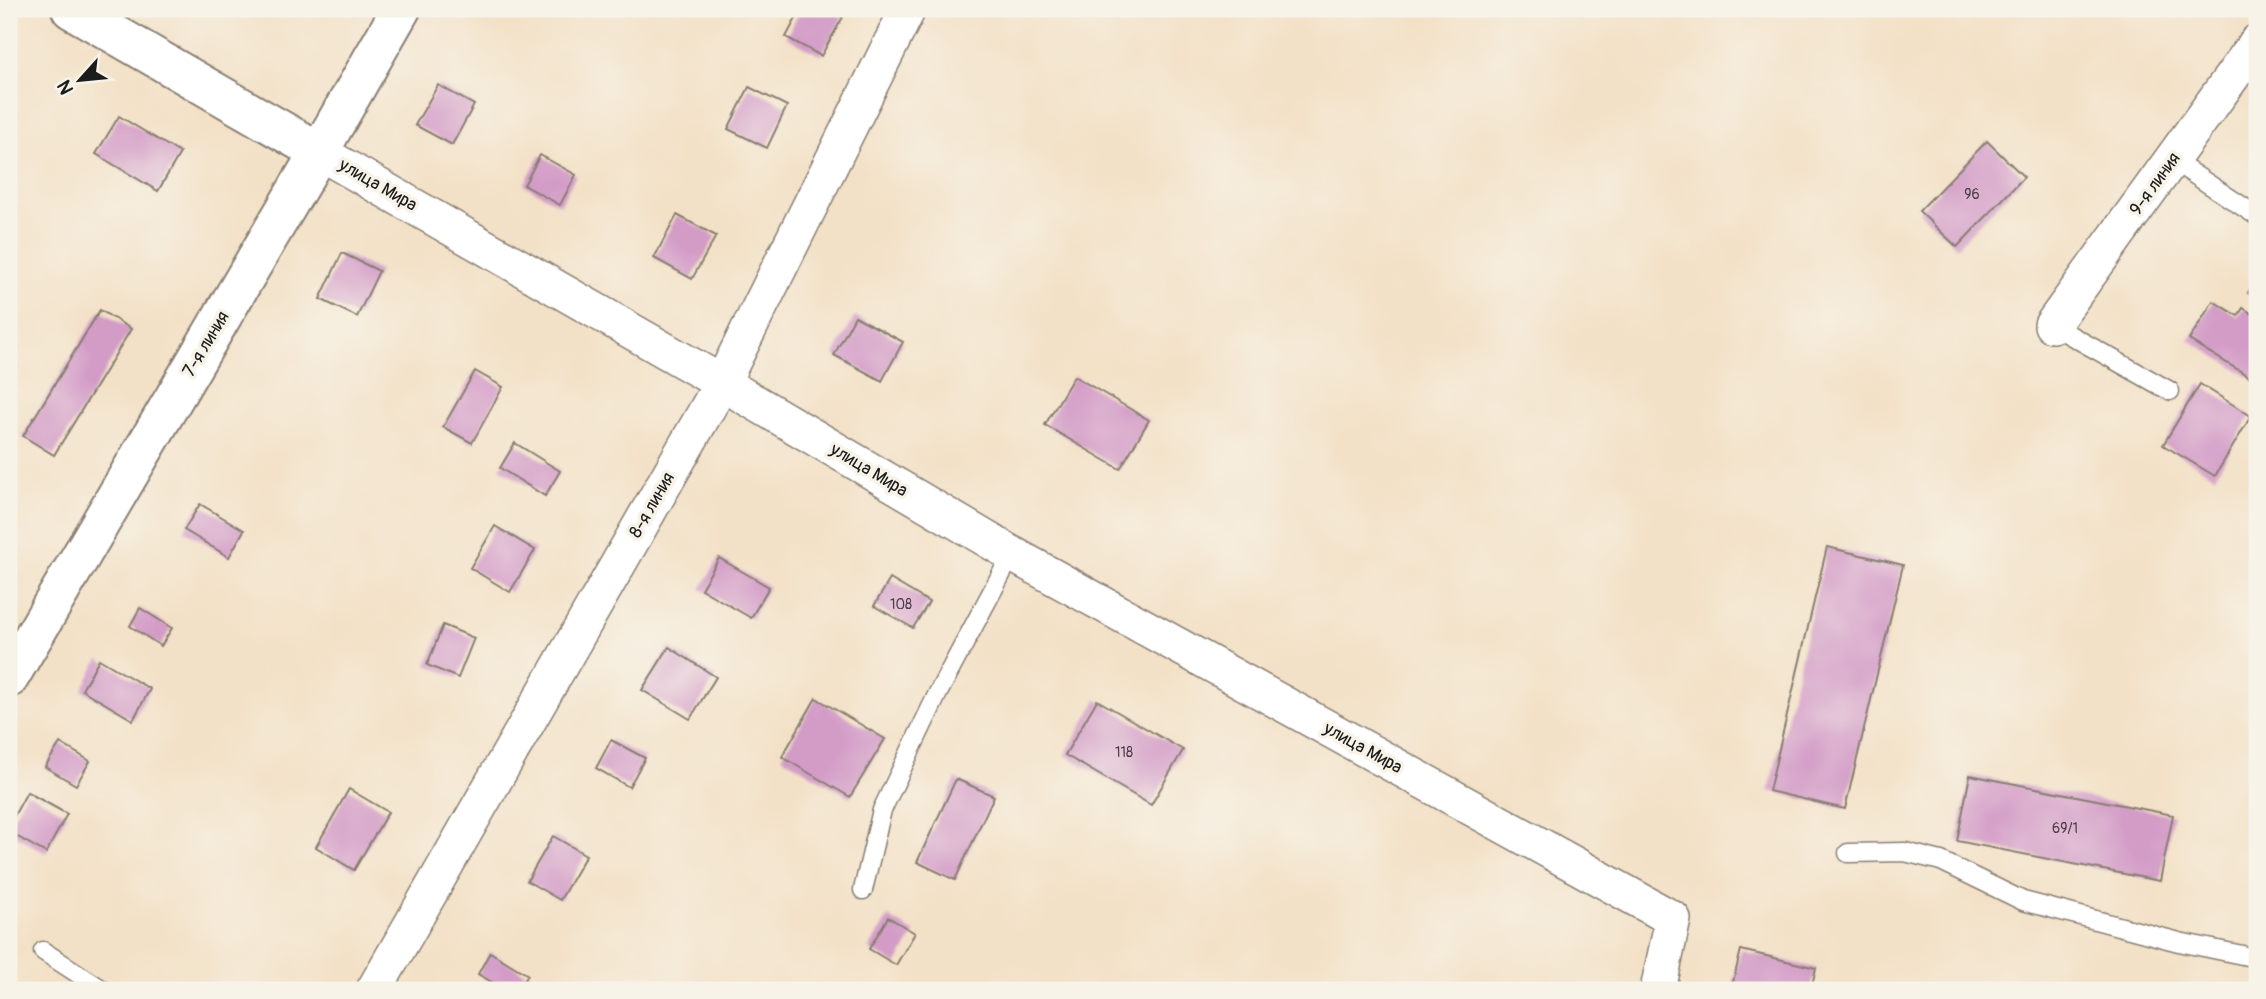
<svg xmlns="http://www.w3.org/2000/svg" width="2266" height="999" viewBox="0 0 2266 999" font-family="Pangolin,sans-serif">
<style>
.building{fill:#d39cc7}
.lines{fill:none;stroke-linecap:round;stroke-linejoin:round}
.lane-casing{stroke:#887e72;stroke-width:21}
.street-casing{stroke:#887e72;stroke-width:38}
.secondary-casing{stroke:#887e72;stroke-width:42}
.lane{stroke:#fff;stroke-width:18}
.street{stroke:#fff;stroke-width:35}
.secondary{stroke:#fff;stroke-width:38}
.labels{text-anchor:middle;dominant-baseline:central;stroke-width:7;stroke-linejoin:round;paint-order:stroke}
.number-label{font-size:14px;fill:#4a3c47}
.street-label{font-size:18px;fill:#1c1c1c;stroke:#f7f3e8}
</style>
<rect width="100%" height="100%" fill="#f7f3e8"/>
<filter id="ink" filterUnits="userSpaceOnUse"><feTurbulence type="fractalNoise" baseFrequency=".0143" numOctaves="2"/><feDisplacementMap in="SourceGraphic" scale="14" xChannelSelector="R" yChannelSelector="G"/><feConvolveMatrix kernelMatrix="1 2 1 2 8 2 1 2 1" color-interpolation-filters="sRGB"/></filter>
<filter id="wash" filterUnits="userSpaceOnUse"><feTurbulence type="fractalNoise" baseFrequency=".00686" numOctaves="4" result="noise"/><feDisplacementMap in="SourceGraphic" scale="28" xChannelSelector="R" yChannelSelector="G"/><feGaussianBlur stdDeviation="1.57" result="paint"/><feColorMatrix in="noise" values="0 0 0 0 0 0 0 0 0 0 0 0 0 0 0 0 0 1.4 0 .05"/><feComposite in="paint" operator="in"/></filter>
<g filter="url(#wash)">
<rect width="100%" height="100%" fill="#f3e1c7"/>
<g id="blocks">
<g class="building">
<polygon points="801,9 828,9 843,17 821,56 786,37"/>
<polygon points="438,85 474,105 452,145 415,125"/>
<polygon points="749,87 787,106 767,148 728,129"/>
<polygon points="119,116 180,153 158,191 96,154"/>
<polygon points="1987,141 2024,177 1957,247 1919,211"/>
<polygon points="540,155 576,175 560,205 524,185"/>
<polygon points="677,215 716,236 692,279 654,258"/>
<polygon points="342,253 379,271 357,317 320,299"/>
<polygon points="2257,277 2257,299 2248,293"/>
<polygon points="2213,301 2238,316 2243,308 2257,317 2257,376 2255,380 2189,340"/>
<polygon points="100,310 131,329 54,455 23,436"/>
<polygon points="855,316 903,342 882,381 834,355"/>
<polygon points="475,371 503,387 472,443 443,427"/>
<polygon points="1074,376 1149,420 1120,469 1045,425"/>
<polygon points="2200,384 2251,416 2215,476 2163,445"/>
<polygon points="515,443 560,471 545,496 500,468"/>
<polygon points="200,504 244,530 229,557 184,530"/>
<polygon points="495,526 535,550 510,592 470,568"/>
<polygon points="1827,547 1903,565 1845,809 1769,791"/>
<polygon points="719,558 769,587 751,618 701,589"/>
<polygon points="890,579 929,602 913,628 874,606"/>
<polygon points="140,608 172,628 161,646 130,626"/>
<polygon points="443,625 474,638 458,678 427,665"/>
<polygon points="669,647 716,677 690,719 642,690"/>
<polygon points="99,659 150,689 133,720 82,690"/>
<polygon points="816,698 885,739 850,797 782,757"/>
<polygon points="1097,700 1183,750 1151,805 1065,755"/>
<polygon points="611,740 645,758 629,787 596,768"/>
<polygon points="60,743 90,761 76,785 45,767"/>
<polygon points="1970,775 2173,815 2160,881 1957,841"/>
<polygon points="956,779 994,796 955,880 917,862"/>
<polygon points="349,789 388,812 354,870 316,847"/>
<polygon points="27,792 67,814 46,853 9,832 9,825"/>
<polygon points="553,836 586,855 560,900 527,881"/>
<polygon points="888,917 915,933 896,965 869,949"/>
<polygon points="1741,950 1816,968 1811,990 1731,990"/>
<polygon points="490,952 528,975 518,990 506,990 478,974"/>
</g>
</g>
</g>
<g filter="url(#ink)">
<use href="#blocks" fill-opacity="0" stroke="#887e72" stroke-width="2"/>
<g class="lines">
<defs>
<g id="lane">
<polyline points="2172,160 2257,216"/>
<polyline points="2052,325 2170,391"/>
<polyline points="1848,853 1905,852 1941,861 2023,901 2179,942 2257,958"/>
<polyline points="863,890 882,810 938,693 1012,554"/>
<polyline points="43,951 103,990"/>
</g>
<g id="street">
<polyline points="319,152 722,383 1012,554 1673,919 1658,990"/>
<polyline points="2052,325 2257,42"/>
<polyline points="374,990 722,383 908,9"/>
</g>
<g id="secondary">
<polyline points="71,9 319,152"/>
<polyline points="9,678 319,152 401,9"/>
</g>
</defs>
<use href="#lane" class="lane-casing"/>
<use href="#street" class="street-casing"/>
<use href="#secondary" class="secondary-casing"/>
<use href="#lane" class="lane"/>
<use href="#street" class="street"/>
<use href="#secondary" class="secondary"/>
</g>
</g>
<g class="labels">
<g class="number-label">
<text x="1972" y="194">96</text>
<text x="901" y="604">108</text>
<text x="1124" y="752">118</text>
<text x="2065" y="828">69/1</text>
</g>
<g class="street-label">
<text transform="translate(2155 184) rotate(-54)">9-я линия</text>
<text transform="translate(378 185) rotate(30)">улица Мира</text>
<text transform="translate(206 344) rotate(-59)">7-я линия</text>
<text transform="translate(869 470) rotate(31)">улица Мира</text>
<text transform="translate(652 505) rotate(-60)">8-я линия</text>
<text transform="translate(1363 748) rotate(29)">улица Мира</text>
</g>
</g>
<rect width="2266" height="999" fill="none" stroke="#f7f3e8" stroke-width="35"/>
<g transform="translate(80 80) rotate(243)" stroke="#f7f3e8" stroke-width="5" paint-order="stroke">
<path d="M0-5L12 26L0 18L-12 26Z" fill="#1c1c1c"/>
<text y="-10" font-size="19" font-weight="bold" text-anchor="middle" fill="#1c1c1c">N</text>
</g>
</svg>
